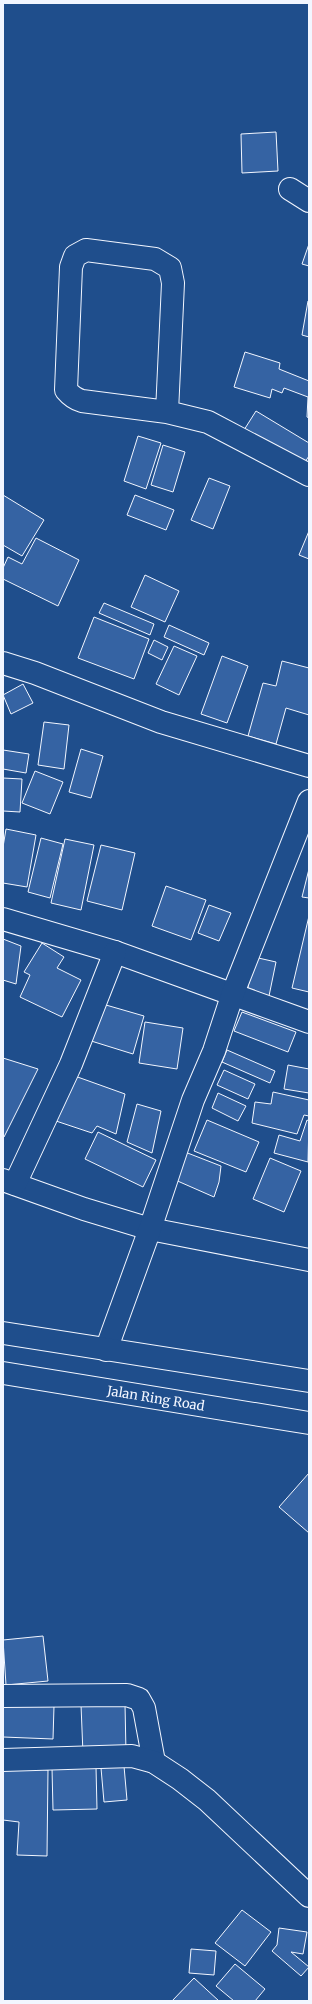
<svg xmlns="http://www.w3.org/2000/svg" width="312" height="2004" viewBox="0 0 312 2004" font-family="Merriweather,serif">
<style>
.building{fill:#3563a3;stroke:#f2f6ff}
.lines{fill:none;stroke-linecap:round;stroke-linejoin:round}
.minor-casing{stroke:#f2f6ff;stroke-width:24}
.highway-casing{stroke:#f2f6ff;stroke-width:24}
.minor{stroke:#1f4e8c;stroke-width:22}
.highway{stroke:#1f4e8c;stroke-width:22}
.labels{text-anchor:middle;dominant-baseline:central;stroke-width:3;stroke-linejoin:round;paint-order:stroke}
.street-label{font-size:13px;fill:#f2f6ff;stroke:#1f4e8c}
</style>
<rect width="100%" height="100%" fill="#1f4e8c"/>
<g class="building">
<polygon points="276,132 278,171 242,173 241,134"/>
<polygon points="309,244 309,266 302,264"/>
<polygon points="308,301 309,302 309,337 302,335"/>
<polygon points="245,352 280,363 279,369 309,381 309,418 307,417 308,397 284,388 282,393 272,389 270,398 234,387"/>
<polygon points="256,411 309,443 309,456 303,465 244,430"/>
<polygon points="138,436 161,443 146,489 124,481"/>
<polygon points="163,445 185,452 173,492 151,485"/>
<polygon points="209,478 230,486 213,529 191,520"/>
<polygon points="3,495 44,520 22,556 3,545"/>
<polygon points="135,495 174,510 166,530 127,515"/>
<polygon points="309,531 309,559 299,555"/>
<polygon points="36,538 79,560 58,606 3,579 3,568 8,557 22,564"/>
<polygon points="145,575 179,591 165,622 131,607"/>
<polygon points="104,603 154,624 150,635 99,613"/>
<polygon points="94,617 149,639 134,679 78,658"/>
<polygon points="169,625 209,643 204,655 164,637"/>
<polygon points="154,640 168,647 162,660 148,653"/>
<polygon points="174,646 197,656 179,695 156,684"/>
<polygon points="222,656 248,666 227,723 201,714"/>
<polygon points="282,661 309,668 309,715 286,708 276,744 248,736 263,683 276,686"/>
<polygon points="23,684 33,703 11,714 3,695"/>
<polygon points="44,722 69,725 64,769 38,765"/>
<polygon points="81,749 103,756 91,798 69,792"/>
<polygon points="3,750 29,754 26,773 3,769"/>
<polygon points="35,771 63,782 50,814 22,803"/>
<polygon points="3,778 22,779 20,812 3,811"/>
<polygon points="6,829 36,835 27,887 3,883 3,847"/>
<polygon points="41,838 63,844 50,898 28,892"/>
<polygon points="65,839 94,845 81,910 51,903"/>
<polygon points="101,845 135,853 122,910 87,901"/>
<polygon points="309,869 309,898 302,897"/>
<polygon points="166,886 206,900 191,940 152,926"/>
<polygon points="209,905 231,913 219,941 198,933"/>
<polygon points="309,916 309,992 292,988"/>
<polygon points="3,939 21,946 16,984 3,980"/>
<polygon points="42,943 64,957 57,968 81,980 62,1017 20,997 30,975 24,972"/>
<polygon points="254,957 276,962 269,996 247,992"/>
<polygon points="99,1003 144,1016 133,1054 88,1040"/>
<polygon points="242,1012 296,1032 288,1052 234,1031"/>
<polygon points="145,1022 183,1028 177,1069 139,1063"/>
<polygon points="227,1050 275,1071 270,1083 222,1062"/>
<polygon points="3,1058 38,1069 4,1137 3,1136"/>
<polygon points="288,1065 309,1069 309,1093 284,1089"/>
<polygon points="224,1070 255,1084 248,1099 217,1085"/>
<polygon points="72,1075 125,1094 116,1134 97,1126 92,1133 53,1120"/>
<polygon points="273,1092 309,1100 309,1116 304,1115 297,1134 252,1123 255,1102 271,1104"/>
<polygon points="218,1093 246,1106 238,1121 212,1108"/>
<polygon points="137,1104 161,1111 152,1153 127,1142"/>
<polygon points="207,1120 259,1142 246,1172 194,1151"/>
<polygon points="307,1120 309,1121 308,1162 274,1153 279,1135 300,1141"/>
<polygon points="98,1132 156,1160 143,1187 85,1159"/>
<polygon points="185,1152 221,1166 219,1182 214,1197 173,1179"/>
<polygon points="270,1158 301,1171 284,1212 253,1199"/>
<polygon points="309,1473 309,1533 279,1507"/>
<polygon points="43,1636 48,1681 6,1685 3,1640"/>
<polygon points="3,1704 54,1706 53,1739 3,1737"/>
<polygon points="125,1704 126,1753 83,1754 81,1705"/>
<polygon points="3,1766 48,1770 47,1856 17,1855 19,1822 3,1820"/>
<polygon points="124,1766 127,1800 104,1802 101,1768"/>
<polygon points="96,1767 97,1809 53,1810 52,1768"/>
<polygon points="242,1910 271,1932 245,1966 215,1943"/>
<polygon points="279,1928 307,1932 303,1954 291,1952 309,1967 301,1976 272,1951 277,1945"/>
<polygon points="191,1949 216,1951 214,1975 189,1973"/>
<polygon points="235,1964 265,1989 255,2001 234,2001 216,1986"/>
<polygon points="194,1978 219,2001 172,2001"/>
</g>
<g class="lines">
<defs>
<g id="minor">
<polyline points="290,189 309,201"/>
<path d="M167 412 173 283 170 268 155 259 86 250 75 256 71 267 66 390C71 396 75 399 82 401L167 412 208 422 309 475"/>
<polyline points="3,663 35,673 161,722 309,766"/>
<polyline points="3,919 115,952 309,1022"/>
<polyline points="3,1180 84,1209 150,1229 309,1260"/>
<polyline points="15,1184 71,1064 115,952"/>
<polyline points="106,1350 150,1229 193,1100 214,1051 233,993 309,801"/>
<polyline points="3,1696 127,1695 139,1699 144,1708 154,1762"/>
<polyline points="3,1760 132,1756 154,1762 180,1779 207,1800 309,1896"/>
</g>
<g id="highway">
<polyline points="3,1333 309,1381"/>
<path id="s1" d="M3 1373 309 1423"/>
</g>
</defs>
<use href="#minor" class="minor-casing"/>
<use href="#highway" class="highway-casing"/>
<use href="#minor" class="minor"/>
<use href="#highway" class="highway"/>
</g>
<g class="labels">
<g class="street-label">
<text stroke="none"><textPath href="#s1" startOffset="155">Jalan Ring Road</textPath></text>
</g>
</g>
<rect width="312" height="2004" fill="none" stroke="#f2f6ff" stroke-width="8"/>
</svg>
